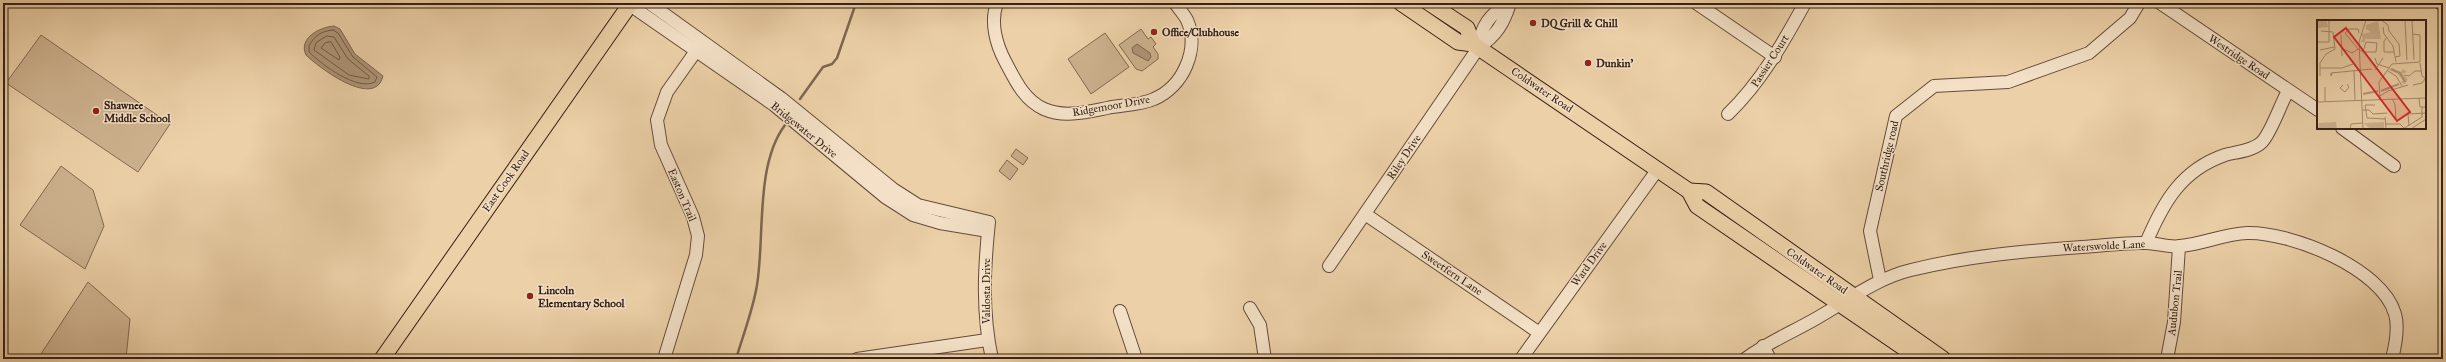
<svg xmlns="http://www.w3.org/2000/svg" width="2446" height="362" viewBox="0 0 2446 362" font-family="'IM FELL Great Primer',serif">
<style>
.green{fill:#cdb28e;stroke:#826952}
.water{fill:#ae9476;stroke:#7e6650}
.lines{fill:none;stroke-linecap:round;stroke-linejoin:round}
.shore{stroke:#725a46;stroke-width:1}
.stream{stroke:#7e6650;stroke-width:2.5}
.minor-casing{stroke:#644c3a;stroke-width:14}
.major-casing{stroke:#362016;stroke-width:17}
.minor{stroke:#f3e0c6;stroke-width:12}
.major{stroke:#ecd0a7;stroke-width:15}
.poi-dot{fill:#8f2418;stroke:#f3e0c6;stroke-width:1.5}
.labels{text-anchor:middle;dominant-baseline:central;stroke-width:3;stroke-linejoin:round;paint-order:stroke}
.poi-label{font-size:11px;font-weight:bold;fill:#362016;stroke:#f3e0c6;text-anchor:start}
.street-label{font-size:11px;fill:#362016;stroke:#f3e0c6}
.inset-river{fill:none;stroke:#ae9476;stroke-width:2}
.inset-road{fill:none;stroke:#a38a6d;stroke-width:1}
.view{fill:#d62828;fill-opacity:0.15;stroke:#d62828;stroke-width:2}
.inset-edge{fill:none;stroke:#362016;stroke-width:2}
</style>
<rect width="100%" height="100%" fill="#ecd0a7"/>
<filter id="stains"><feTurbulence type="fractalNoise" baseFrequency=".005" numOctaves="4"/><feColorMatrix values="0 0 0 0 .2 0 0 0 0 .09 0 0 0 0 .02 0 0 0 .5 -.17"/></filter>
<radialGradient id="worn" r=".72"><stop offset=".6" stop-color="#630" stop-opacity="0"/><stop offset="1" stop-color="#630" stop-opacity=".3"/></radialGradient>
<g class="green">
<polygon points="1141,29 1148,39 1151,37 1156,44 1153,47 1158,54 1158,59 1142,71 1136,69 1119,45"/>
<polygon points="1105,33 1129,67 1091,94 1068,59"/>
<polygon points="41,35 170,124 138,172 6,83"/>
<polygon points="1016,149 1028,158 1023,165 1011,156"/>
<polygon points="1007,160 1018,169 1010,180 999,171"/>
<polygon points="61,166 93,190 104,226 85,269 20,225"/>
<polygon points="88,282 130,319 126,359 42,359 39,357"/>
</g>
<g class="water">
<path d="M334 26 340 29 355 54 383 76C375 110 318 67 306 55 298 38 320 27 334 26Z"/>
<polygon points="1137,44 1150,53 1151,57 1148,61 1133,53 1132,48"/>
</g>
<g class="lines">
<g class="shore">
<path d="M333 30 338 33 353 57 377 77 375 82C357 91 322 65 309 52V46C314 36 321 31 333 30Z"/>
<polygon points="327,36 334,37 348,59 369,76 369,79 349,75 314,50 316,43"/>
<polygon points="331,42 340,57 339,60 321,48 325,43"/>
</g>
<g class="stream">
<polyline points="800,99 823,67 832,64 837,58 856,3"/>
<path d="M736 359C743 335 753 310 757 285 765 236 755 165 785 125"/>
</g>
<defs>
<g id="minor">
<path d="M649 3 781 98 893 189 918 205 989 222C984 269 982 313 992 359"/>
<path d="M997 3C990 22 996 44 1005 61 1015 80 1024 100 1044 109 1064 118 1087 112 1107 108 1121 105 1141 105 1154 99 1183 87 1200 49 1187 20 1184 14 1179 9 1175 3"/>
<polyline points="1696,3 1775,57"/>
<polyline points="2160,3 2318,110"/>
<polyline points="2440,3 2443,5"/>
<polyline points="630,5 774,105 885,197 913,215 940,223 988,231"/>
<path d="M1479 47C1481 25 1490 15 1508 3"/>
<path d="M1728 114C1761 82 1783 43 1805 3"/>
<polyline points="2342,128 2394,166"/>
<polyline points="1365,214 1538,332"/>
<path d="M2146 243C2163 203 2181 170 2225 155 2236 152 2253 151 2262 142 2272 131 2280 105 2288 91"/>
<path d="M1329 266 1479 47C1496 36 1504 23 1510 3"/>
<polyline points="1880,280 1870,231 1896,116 1934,86 2008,82 2089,53 2130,18 2139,3"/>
<polyline points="1250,308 1260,325 1265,359"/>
<polyline points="1120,311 1136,359"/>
<polyline points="1763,346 1770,359"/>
<polyline points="664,359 696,255 698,236 693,217 661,145 657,120 667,92 701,44"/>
<polyline points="857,359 987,340"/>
<polyline points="1521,359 1658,169"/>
<path d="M1745 359C1768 342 1793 332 1817 318 1847 301 1877 278 1911 270 1967 256 2025 251 2082 247 2103 246 2125 242 2146 243 2157 243 2169 248 2180 246 2203 244 2224 234 2247 233 2291 232 2382 268 2395 314 2399 327 2395 347 2392 359"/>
<polyline points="2167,359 2174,322 2179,247"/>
</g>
<g id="major">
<polyline points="1401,3 1458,42 1473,44 1689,191 1697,206 1920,359"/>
<polyline points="1429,3 1467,28 1473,44"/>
<polyline points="1689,191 1706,192 1943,359"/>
<polyline points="382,359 631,3"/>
</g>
</defs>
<use href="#minor" class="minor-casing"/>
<use href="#major" class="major-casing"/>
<use href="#minor" class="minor"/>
<use href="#major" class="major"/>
</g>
<g class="poi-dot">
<circle cx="1533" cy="23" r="4"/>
<circle cx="1154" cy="32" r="4"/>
<circle cx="1588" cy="63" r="4"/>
<circle cx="96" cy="111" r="4"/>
<circle cx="530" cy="296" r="4"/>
</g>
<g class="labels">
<g class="poi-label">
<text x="1541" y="23">DQ Grill &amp; Chill</text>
<text x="1162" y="32">Office/Clubhouse</text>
<text x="1596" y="63">Dunkin'</text>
<text x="104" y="105">Shawnee<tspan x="104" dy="13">Middle School</tspan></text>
<text x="538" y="290">Lincoln<tspan x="538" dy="13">Elementary School</tspan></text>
</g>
<g class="street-label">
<text transform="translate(2239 57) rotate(34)">Westridge Road</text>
<text transform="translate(1770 61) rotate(-57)">Passier Court</text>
<text transform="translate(1542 90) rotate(34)">Coldwater Road</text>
<text transform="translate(1111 106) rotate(-10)">Ridgemoor Drive</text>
<text transform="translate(804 130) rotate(39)">Bridgewater Drive</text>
<text transform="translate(1887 156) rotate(-77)">Southridge road</text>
<text transform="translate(1404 157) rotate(-56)">Riley Drive</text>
<text transform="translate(506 181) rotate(-55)">East Cook Road</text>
<text transform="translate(682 195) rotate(67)">Easton Trail</text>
<text transform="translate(2104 246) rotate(-3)">Waterswolde Lane</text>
<text transform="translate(1589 264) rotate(-54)">Ward Drive</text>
<text transform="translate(1817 271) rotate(35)">Coldwater Road</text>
<text transform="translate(1452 273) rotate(34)">Sweetfern Lane</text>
<text transform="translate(986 291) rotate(-90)">Valdosta Drive</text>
<text transform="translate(2175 303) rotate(-84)">Audubon Trail</text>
</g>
</g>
<g transform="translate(2317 20)">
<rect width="109" height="109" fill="#ecd0a7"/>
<path d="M0 0H9L11 7 1 8 0 12ZM61 1 64 19H48V22H43L46 19 44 14 54 12 49 9V5ZM74 48 84 52 86 49 90 52 85 54 91 59 88 64 84 63 86 60 80 53 72 50ZM19 102 20 109H1L2 103ZM67 102V109H53L47 103Z" fill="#cdb28e"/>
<path class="inset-river" d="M74 49 83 53 88 62M64 71 82 64M46 74 61 71"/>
<path class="inset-road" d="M64 0 71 5 72 11 82 24 83 36 78 37M88 0 90 40M95 0 97 40M66 7 67 14 76 26 79 42M42 13 41 9H32L28 13 41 29 46 32H59L60 23 49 22 46 32M24 15 25 36M70 17 67 21V32H77M0 22H12V0M24 28 35 33 41 29M3 30 17 27M58 38 60 44 72 48M103 43 105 56 109 59M3 48H25L36 44M37 50 38 80M58 50 66 38M71 51 79 56 85 66M15 53 14 56V53L55 49M87 55 92 56 98 51H105M3 56V43L9 34 18 29 16 12 4 11M26 65 23 68 28 72 32 67 30 64M96 65 105 63 108 59M8 67V81M63 76 71 71 91 65M102 78 103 87H109M75 79 78 84 79 99M63 80 62 62 75 44 103 42V15L96 14M0 82 109 78M45 90H52L56 94 70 93M68 97 69 109M50 98 48 85H58M50 98 68 99M69 104H83L87 108M92 106 91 94 109 93M33 109 34 104 46 103M46 109 42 22 49 0M86 109 105 97V87M94 109 109 99"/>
<path class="view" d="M29 8 93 92 80 101 17 17Z"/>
<rect width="109" height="109" class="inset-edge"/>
</g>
<rect width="2446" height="362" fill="none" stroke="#ecd0a7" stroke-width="16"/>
<rect x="4" y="4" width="2438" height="354" fill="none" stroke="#362016" stroke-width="2"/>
<rect x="8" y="8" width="2430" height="346" fill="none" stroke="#362016"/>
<rect width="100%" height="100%" filter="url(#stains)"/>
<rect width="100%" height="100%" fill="url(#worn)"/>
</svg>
